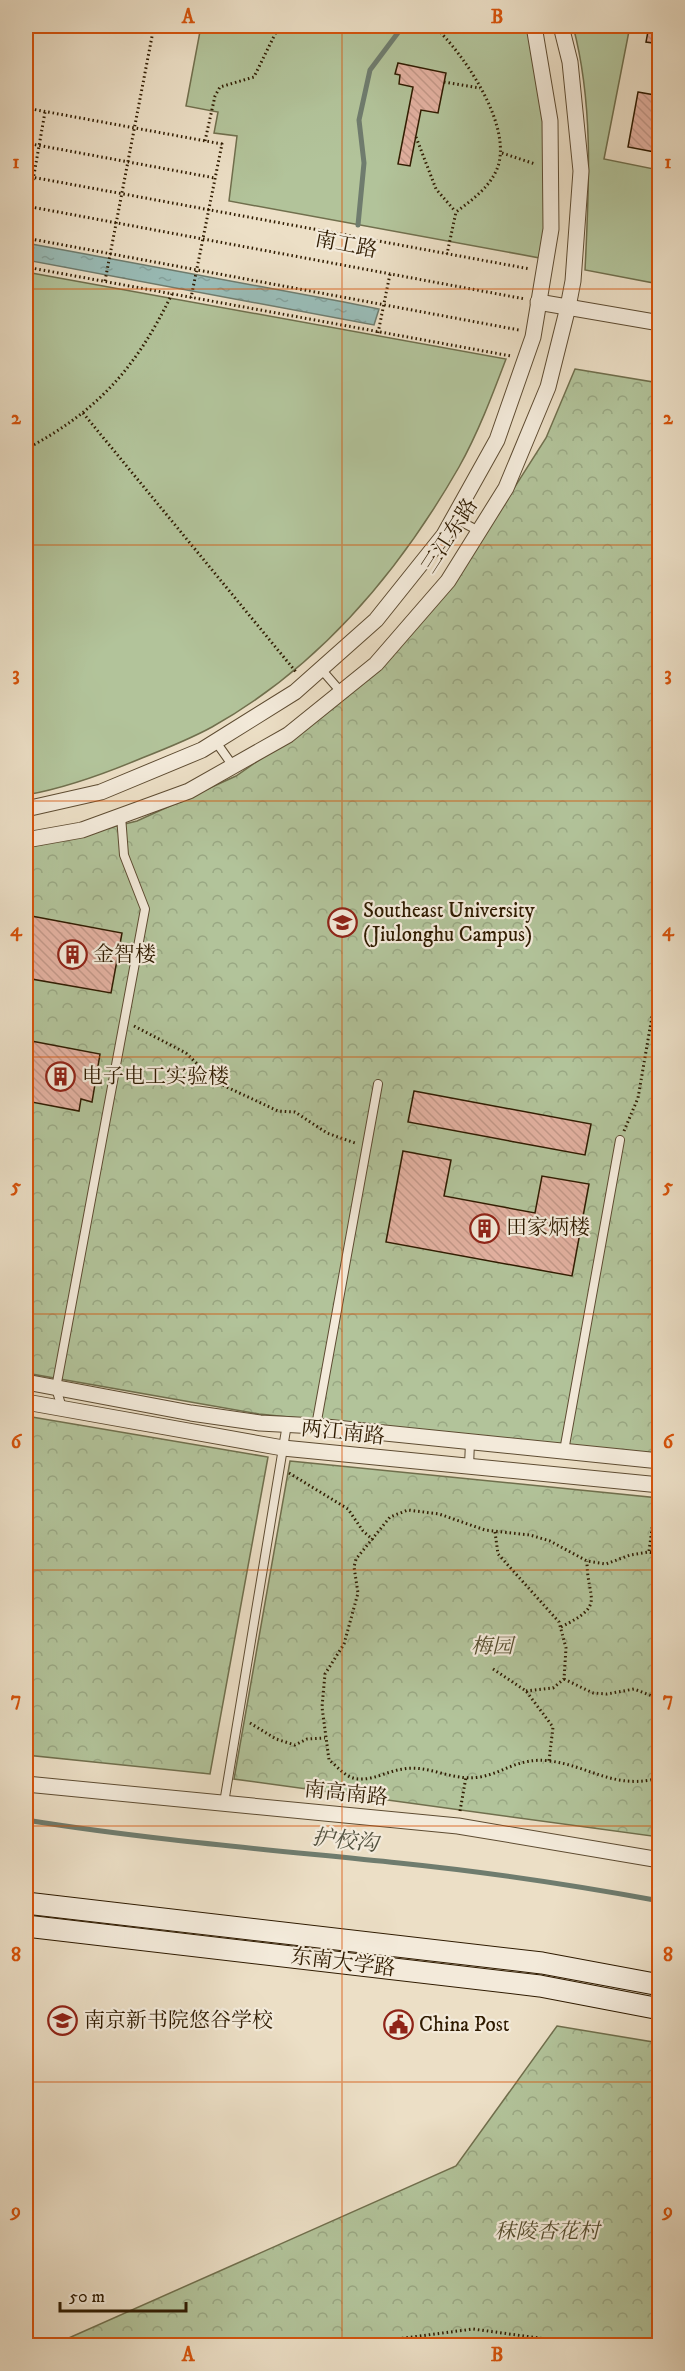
<svg xmlns="http://www.w3.org/2000/svg" width="685" height="2371" viewBox="0 0 685 2371" font-family="'IM FELL DW Pica','Noto Serif SC',serif">
<style>
.grass{fill:#b2c39a;stroke:#706f4d;stroke-width:1.5}
.forest{fill:url(#forest-crowns);stroke:#706f4d;stroke-width:1.5}
.water{fill:url(#water-ripples);stroke:#6f7c6e;stroke-width:1.5}
.lines{fill:none;stroke-linecap:round;stroke-linejoin:round}
.stream{stroke:#6f7c6e;stroke-width:5}
.building{fill:url(#building-back-hatch);stroke:#2f1b00;stroke-width:1.5}
.lane-casing{stroke:#5e4c32;stroke-width:10}
.street-casing{stroke:#5e4c32;stroke-width:17}
.secondary-casing{stroke:#2f1b00;stroke-width:23}
.path{stroke:#2f1b00;stroke-width:3;stroke-dasharray:1.5 3;stroke-linecap:butt}
.lane{stroke:#f3eada;stroke-width:8}
.street{stroke:#f3eada;stroke-width:15}
.secondary{stroke:#f3eada;stroke-width:21}
.grid{fill:none;stroke:#d6530b;stroke-width:1.5;stroke-opacity:0.55}
.labels{text-anchor:middle;dominant-baseline:central;stroke-width:4.5;stroke-linejoin:round;paint-order:stroke}
.street-label{font-size:21px;fill:#2f1b00;stroke:#f3eada}
.poi-label{font-size:21px;fill:#2f1b00;stroke:#f3eada;text-anchor:start}
.park-label{font-size:21px;font-style:italic;fill:#564d2e;stroke:#f3eada}
.water-label{font-size:22px;font-style:italic;fill:#545340;stroke:#f3eada}
.neatline{fill:none;stroke:#d6530b;stroke-width:2}
.grid-label{font-size:20px;text-anchor:middle;font-weight:bold;fill:#d6530b}
</style>
<defs>
<pattern id="forest-crowns" width="20" height="18" patternUnits="userSpaceOnUse" patternTransform="scale(1.5)"><rect width="20" height="18" fill="#b2c39a"/><path d="M2 6a3 3 0 1 1 6 0M12 15a3 3 0 1 1 6 0" fill="none" stroke="#99a783"/></pattern>
<pattern id="water-ripples" width="26" height="14" patternUnits="userSpaceOnUse" patternTransform="scale(1.5)"><rect width="26" height="14" fill="#99bcb7"/><path d="M2 4q2-2 4 0t4 0M15 11q2-2 4 0t4 0" fill="none" stroke="#84a19c"/></pattern>
<pattern id="building-back-hatch" width="6" height="6" patternUnits="userSpaceOnUse" patternTransform="scale(1.5)"><rect width="6" height="6" fill="#e3b1a1"/><path d="M-1 5l2 2M0 0l6 6M5-1l2 2" fill="none" stroke="#c39889"/></pattern>
</defs>
<rect width="100%" height="100%" fill="#ecdfc6"/>
<filter id="stains"><feTurbulence type="fractalNoise" baseFrequency=".00333" numOctaves="4"/><feColorMatrix values="0 0 0 0 .2 0 0 0 0 .09 0 0 0 0 .02 0 0 0 .5 -.17"/></filter>
<radialGradient id="worn" r=".72"><stop offset=".6" stop-color="#630" stop-opacity="0"/><stop offset="1" stop-color="#630" stop-opacity=".3"/></radialGradient>
<g class="grass">
<polygon points="201,26 528,26 545,122 545,228 540,258 229,201 237,136 214,133 218,112 186,106"/>
<path d="M573 26H630L604 159 659 170V284L585 270C589 188 594 105 573 26Z"/>
<path d="M26 272 506 359C492 396 478 433 459 467 399 572 319 667 212 727 190 739 165 749 142 758 104 774 66 788 26 795Z"/>
</g>
<g class="forest">
<polygon points="575,369 659,383 659,1454 259,1414 26,1373 26,848 137,821 236,776 288,740 460,573 546,438"/>
<polygon points="26,1416 268,1457 210,1774 26,1755"/>
<polygon points="290,1461 659,1498 659,1837 234,1779"/>
<polygon points="557,2026 659,2043 659,2345 53,2345 456,2166"/>
</g>
<polygon class="water" points="26,243 344,302 379,309 374,325 26,260"/>
<g class="lines">
<g class="stream">
<polyline points="358,225 364,163 359,120 370,70 403,26"/>
<path d="M26 1820C150 1840 274 1850 399 1863 487 1872 573 1885 660 1901"/>
</g>
</g>
<g class="building">
<polygon points="649,26 660,26 660,44 646,42"/>
<polygon points="398,63 446,73 438,113 421,110 410,166 398,164 413,87 399,84 400,75 395,74"/>
<polygon points="638,92 660,96 660,153 628,147"/>
<polygon points="26,915 122,933 111,993 26,978"/>
<polygon points="26,1040 100,1054 92,1102 81,1099 79,1111 26,1101"/>
<polygon points="414,1091 591,1124 585,1155 408,1122"/>
<polygon points="403,1151 451,1160 444,1196 535,1213 542,1176 589,1184 572,1276 386,1242"/>
</g>
<g class="lines">
<defs>
<g id="lane">
<polyline points="454,518 479,531"/>
<polyline points="321,669 341,692"/>
<polyline points="216,742 233,766"/>
<polyline points="62,1408 56,1388 145,909 124,855 121,816"/>
<polyline points="316,1426 378,1084"/>
<polyline points="564,1451 620,1140"/>
<polyline points="469,1466 470,1442"/>
<polyline points="224,1803 287,1424"/>
</g>
<g id="street">
<polyline points="538,302 660,323"/>
<polyline points="26,809 101,792 202,750 295,692 376,620 444,535 497,440 533,337 551,229 550,121 534,26"/>
<polyline points="26,840 82,830 189,791 288,735 376,664 448,581 506,488 548,387 568,307 573,281 581,171 570,62 561,26"/>
<polyline points="26,1382 191,1413 260,1423 316,1426 660,1461"/>
<polyline points="26,1402 283,1448 660,1485"/>
<polyline points="26,1784 458,1826 660,1860"/>
</g>
<g id="secondary">
<polyline points="26,1903 542,1963 660,1985"/>
<polyline points="26,1926 540,1986 660,2009"/>
</g>
</defs>
<use href="#lane" class="lane-casing"/>
<use href="#street" class="street-casing"/>
<use href="#secondary" class="secondary-casing"/>
<g class="path">
<path d="M434 26C464 54 514 127 497 169 489 188 472 200 456 212L447 254"/>
<polyline points="444,82 480,88"/>
<polyline points="26,108 222,144 191,298"/>
<polyline points="416,137 436,189 455,211"/>
<polyline points="205,141 215,96 220,87 254,77 279,26"/>
<polyline points="26,143 215,178"/>
<polyline points="502,153 535,164"/>
<polyline points="26,176 530,269"/>
<polyline points="26,206 525,299"/>
<polyline points="26,220 45,112"/>
<polyline points="26,238 519,330"/>
<polyline points="26,267 511,356"/>
<polyline points="105,281 154,26"/>
<polyline points="378,333 390,274"/>
<polyline points="83,413 296,672"/>
<path d="M26 449C98 411 136 368 172 294"/>
<polyline points="134,1026 186,1053 216,1082 278,1111 295,1112 327,1133 355,1143"/>
<polyline points="624,1131 638,1098 660,970"/>
<polyline points="289,1473 348,1509 363,1531 373,1540"/>
<polyline points="495,1532 498,1554 559,1622 566,1648 564,1679 553,1688 526,1691"/>
<polyline points="649,1551 656,1499"/>
<path d="M660 1555 649 1552 630 1555 606 1564 587 1561 550 1541 530 1535 485 1530 439 1514 408 1510 390 1517 356 1559 354 1567 358 1593 344 1644 325 1674 322 1707 329 1760C338 1767 347 1779 359 1779 374 1780 388 1771 403 1769 428 1764 453 1782 480 1777 506 1772 519 1757 550 1761 588 1766 611 1787 651 1780L660 1773"/>
<path d="M561 1627C607 1604 587 1601 587 1561"/>
<polyline points="493,1669 526,1691 553,1727 549,1761"/>
<polyline points="564,1679 593,1693 607,1694 634,1689 660,1699"/>
<polyline points="250,1723 276,1739 295,1745 307,1739 325,1738"/>
<polyline points="460,1811 466,1777"/>
<polyline points="344,2346 473,2329 597,2346"/>
</g>
<use href="#lane" class="lane"/>
<use href="#street" class="street"/>
<use href="#secondary" class="secondary"/>
</g>
<path class="grid" d="M342 26V2346M26 289H660M26 545H660M26 801H660M26 1057H660M26 1314H660M26 1570H660M26 1826H660M26 2082H660"/>
<defs>
<symbol id="university-ring" viewBox="-11 -11 22 22"><circle r="9.5" fill="#f3eada" stroke="#8f2418" stroke-width="1.5"/><path d="M0-5L7-2L0 1L-7-2ZM-4 1L0 2.5L4 1V4Q0 6-4 4Z" fill="#8f2418"/></symbol>
<symbol id="building-ring" viewBox="-11 -11 22 22"><circle r="9.5" fill="#f3eada" stroke="#8f2418" stroke-width="1.5"/><path d="M-4-6H4V6H1V3H-1V6H-4ZM-2.5-4.3h1.7v1.8h-1.7ZM.8-4.3h1.7v1.8H.8ZM-2.5-1h1.7V.8h-1.7ZM.8-1h1.7V.8H.8Z" fill="#8f2418"/></symbol>
<symbol id="school-ring" viewBox="-11 -11 22 22"><circle r="9.5" fill="#f3eada" stroke="#8f2418" stroke-width="1.5"/><path d="M0-5L7-2L0 1L-7-2ZM-4 1L0 2.5L4 1V4Q0 6-4 4Z" fill="#8f2418"/></symbol>
<symbol id="civic-ring" viewBox="-11 -11 22 22"><circle r="9.5" fill="#f3eada" stroke="#8f2418" stroke-width="1.5"/><path d="M-.6-6.5H3V-4.5H.6V-3L4-1V1h2V6H-6V1h2V-1L-.6-3ZM-1.2 2.5V6h2.4V2.5Z" fill="#8f2418"/></symbol>
</defs>
<g fill-rule="evenodd">
<use href="#university-ring" x="326" y="906" width="33" height="33"/>
<use href="#building-ring" x="56" y="938" width="33" height="33"/>
<use href="#building-ring" x="44" y="1060" width="33" height="33"/>
<use href="#building-ring" x="468" y="1212" width="33" height="33"/>
<use href="#school-ring" x="46" y="2004" width="33" height="33"/>
<use href="#civic-ring" x="382" y="2008" width="33" height="33"/>
</g>
<g class="labels">
<g class="street-label">
<text transform="translate(346 245) rotate(11)">南工路</text>
<text transform="translate(450 536) rotate(-57)">三江东路</text>
<text transform="translate(343 1433) rotate(6)">两江南路</text>
<text transform="translate(346 1794) rotate(6)">南高南路</text>
<text transform="translate(343 1963) rotate(7)">东南大学路</text>
</g>
<g class="poi-label">
<text x="363" y="911">Southeast University<tspan x="363" dy="24">(Jiulonghu Campus)</tspan></text>
<text x="93" y="955">金智楼</text>
<text x="82" y="1077">电子电工实验楼</text>
<text x="506" y="1228">田家炳楼</text>
<text x="84" y="2021">南京新书院悠谷学校</text>
<text x="419" y="2025">China Post</text>
</g>
<g class="park-label">
<text x="492" y="1647">梅园</text>
<text x="547" y="2232">秣陵杏花村</text>
</g>
<g class="water-label">
<text transform="translate(345 1841) rotate(6)">护校沟</text>
</g>
</g>
<rect width="685" height="2371" fill="none" stroke="#ecdfc6" stroke-width="66"/>
<path d="M60 2302v9h126v-9" fill="none" stroke="#2f1b00" stroke-width="3"/>
<text x="69" y="2302" font-size="18" fill="#2f1b00" stroke="#f3eada" stroke-width="4.5" paint-order="stroke">50 m</text>
<rect x="33" y="33" width="619" height="2305" class="neatline"/>
<g class="grid-label">
<text x="188" y="23">A</text>
<text x="497" y="23">B</text>
<text x="16" y="168">1</text>
<text x="668" y="168">1</text>
<text x="16" y="424">2</text>
<text x="668" y="424">2</text>
<text x="16" y="680">3</text>
<text x="668" y="680">3</text>
<text x="16" y="936">4</text>
<text x="668" y="936">4</text>
<text x="16" y="1192">5</text>
<text x="668" y="1192">5</text>
<text x="16" y="1448">6</text>
<text x="668" y="1448">6</text>
<text x="16" y="1705">7</text>
<text x="668" y="1705">7</text>
<text x="16" y="1961">8</text>
<text x="668" y="1961">8</text>
<text x="16" y="2217">9</text>
<text x="668" y="2217">9</text>
<text x="188" y="2361">A</text>
<text x="497" y="2361">B</text>
</g>
<rect width="100%" height="100%" filter="url(#stains)"/>
<rect width="100%" height="100%" fill="url(#worn)"/>
</svg>
